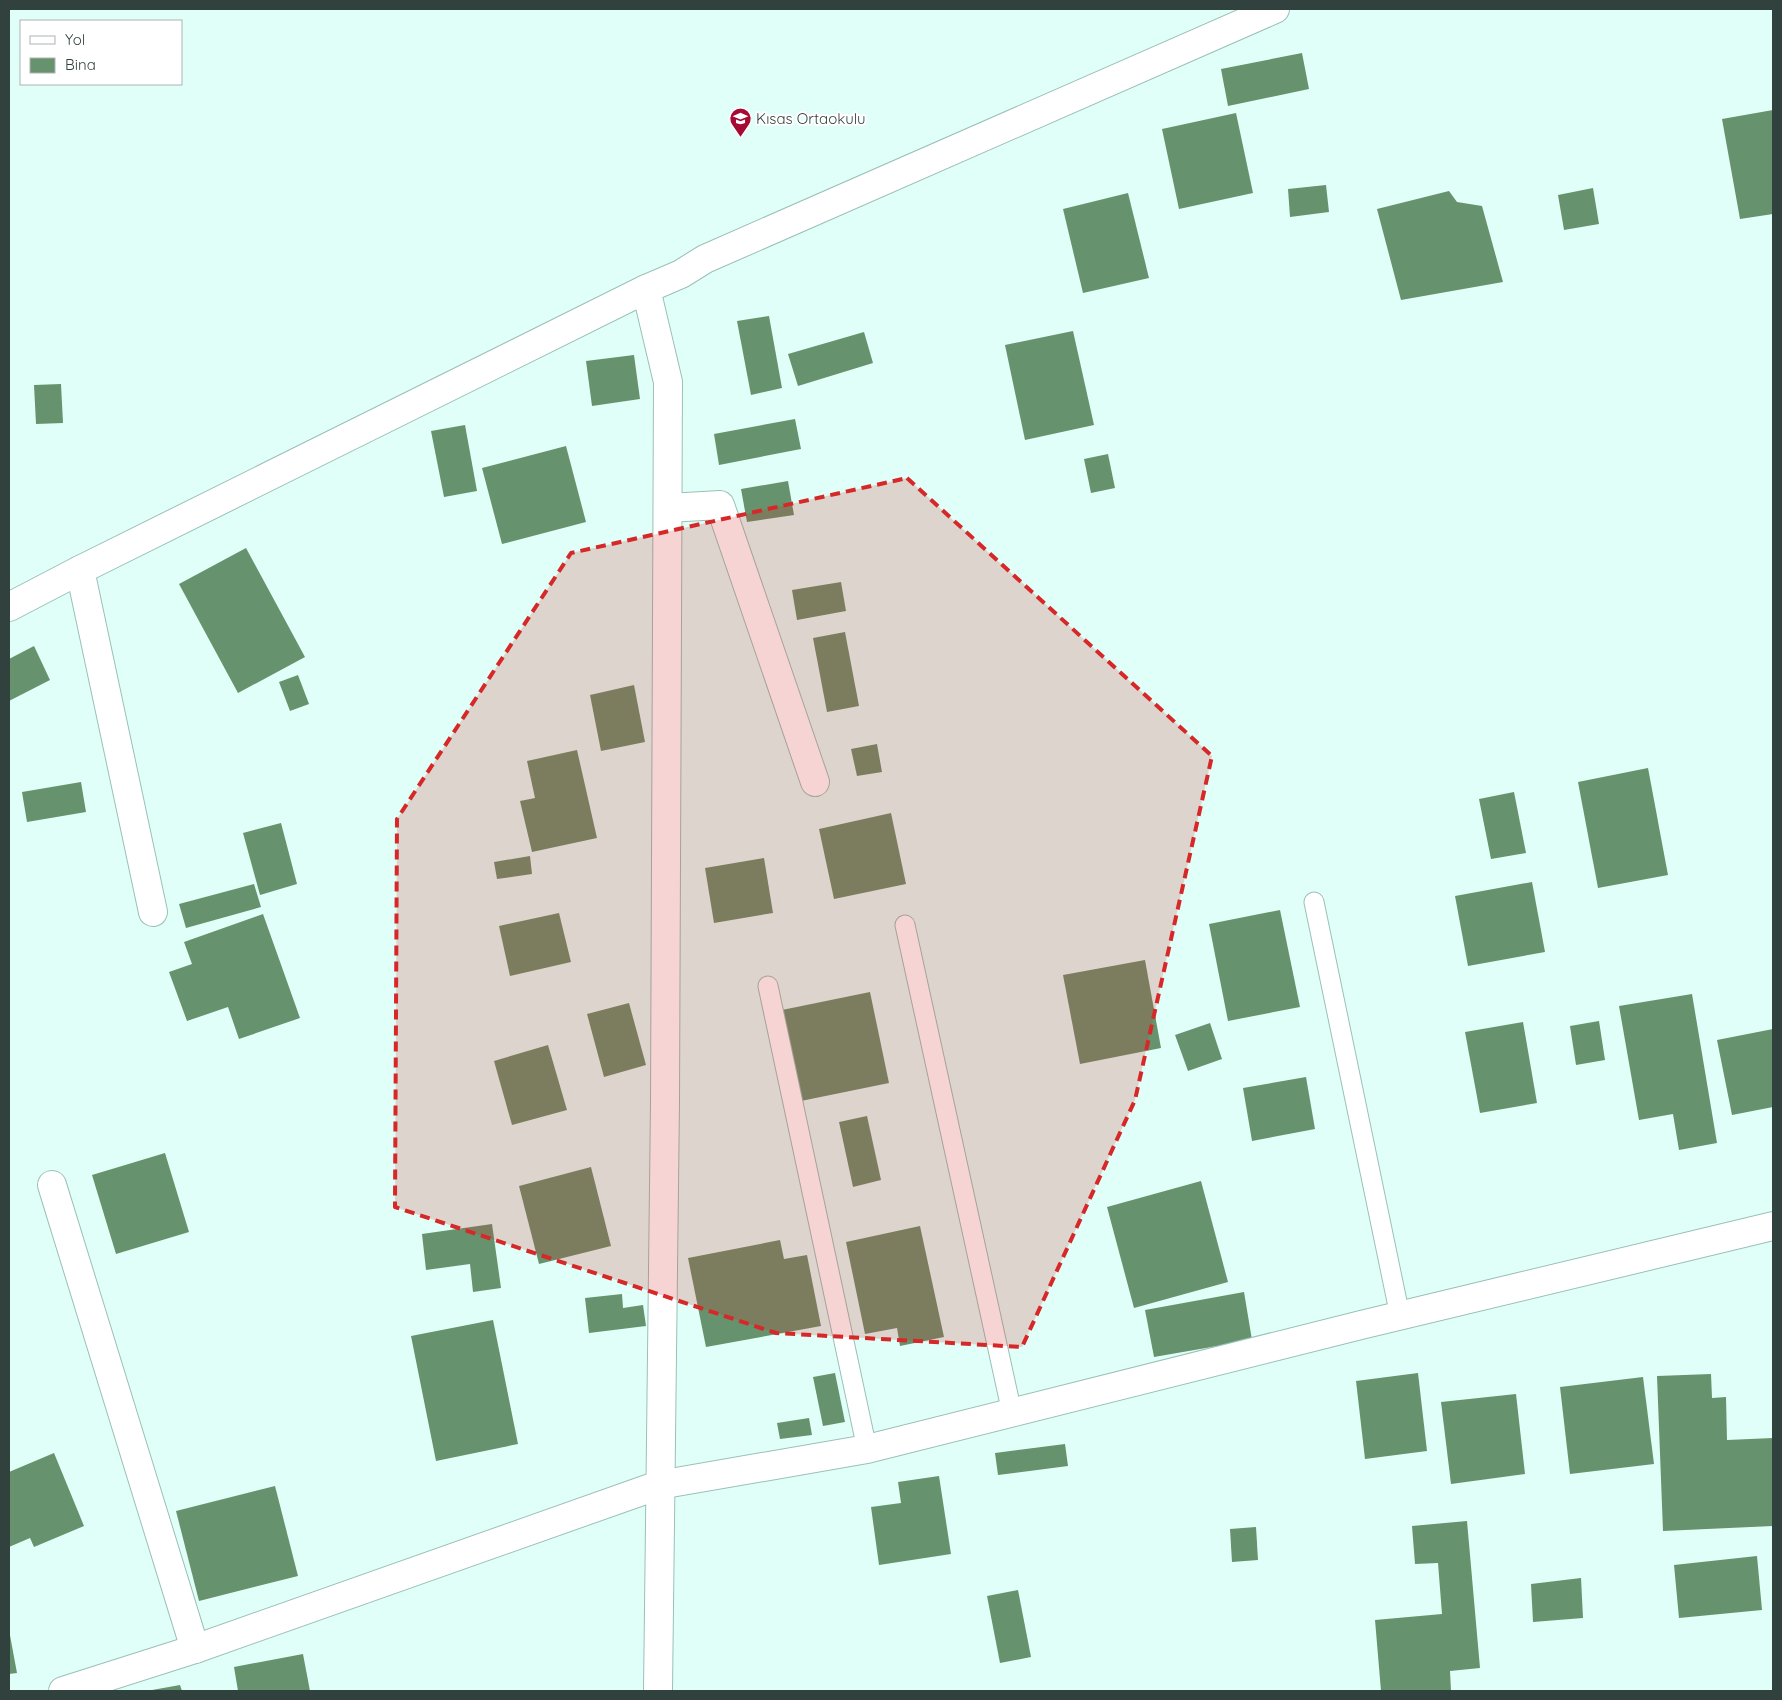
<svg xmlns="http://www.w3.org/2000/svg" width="1782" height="1700" viewBox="0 0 1782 1700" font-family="Quicksand,sans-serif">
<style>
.building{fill:#66936d}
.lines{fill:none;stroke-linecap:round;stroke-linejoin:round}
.service-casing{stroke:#9ac0b8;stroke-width:21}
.minor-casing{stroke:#9ac0b8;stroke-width:30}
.service{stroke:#fff;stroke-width:19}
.minor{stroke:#fff;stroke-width:28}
.marked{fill:#d62828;fill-opacity:0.2;stroke:#d62828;stroke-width:4;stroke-dasharray:10 6;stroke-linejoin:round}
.labels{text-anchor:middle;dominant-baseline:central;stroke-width:4;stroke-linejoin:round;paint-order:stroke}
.poi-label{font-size:15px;fill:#31413e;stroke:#fff;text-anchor:start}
</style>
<rect width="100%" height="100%" fill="#e0fff8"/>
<g class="building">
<polygon points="1302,53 1309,89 1228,106 1221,69"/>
<polygon points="1773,110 1773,214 1740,219 1722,119"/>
<polygon points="1236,113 1253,193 1179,209 1162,129"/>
<polygon points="1326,185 1329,212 1290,217 1288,189"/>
<polygon points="1593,188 1599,224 1564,230 1558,195"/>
<polygon points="1449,191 1457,202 1482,206 1503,282 1401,300 1377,209"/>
<polygon points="1128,193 1149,278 1083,293 1063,209"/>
<polygon points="769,316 782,388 751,395 737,321"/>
<polygon points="1073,331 1094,425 1025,440 1005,345"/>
<polygon points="864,332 873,363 798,386 788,354"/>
<polygon points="634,355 640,399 592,406 586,361"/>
<polygon points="61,384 63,423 36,424 34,385"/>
<polygon points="795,419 801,449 719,465 714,434"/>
<polygon points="465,425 477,491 444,497 431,431"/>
<polygon points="566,446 586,522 502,544 482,468"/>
<polygon points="1108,454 1115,488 1091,493 1084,459"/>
<polygon points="788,481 794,515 747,522 741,489"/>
<polygon points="246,548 305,657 238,693 179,584"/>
<polygon points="841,582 846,611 797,620 792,590"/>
<polygon points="845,632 859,706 827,712 813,638"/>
<polygon points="34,646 50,680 9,701 9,659"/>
<polygon points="298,675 309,704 290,711 279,682"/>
<polygon points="634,685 645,742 601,751 590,695"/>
<polygon points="877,744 882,772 857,776 851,749"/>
<polygon points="577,750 597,838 532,852 520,801 535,798 527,761"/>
<polygon points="1648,768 1668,875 1598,888 1578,782"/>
<polygon points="81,782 86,812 27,822 22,792"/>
<polygon points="1514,792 1526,853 1491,859 1479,799"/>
<polygon points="891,813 906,884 834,899 819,829"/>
<polygon points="281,823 297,884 260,895 243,833"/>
<polygon points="530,856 532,874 497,879 494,862"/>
<polygon points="764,858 773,913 714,923 705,868"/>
<polygon points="1532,882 1545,952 1468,966 1455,896"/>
<polygon points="254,884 261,907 186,928 179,904"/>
<polygon points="1280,910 1300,1007 1228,1021 1209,924"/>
<polygon points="559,913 571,962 510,976 499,926"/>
<polygon points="263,914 300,1018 239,1039 228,1007 187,1021 169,972 192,964 184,942"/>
<polygon points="1145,960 1161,1048 1080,1064 1063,975"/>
<polygon points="870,992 889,1083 801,1101 782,1010"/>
<polygon points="1692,994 1717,1143 1679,1150 1673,1114 1639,1120 1619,1006"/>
<polygon points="629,1003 646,1065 604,1077 587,1014"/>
<polygon points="1599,1021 1605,1060 1576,1065 1570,1026"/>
<polygon points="1523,1022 1537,1103 1480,1113 1465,1032"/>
<polygon points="1210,1023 1222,1059 1188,1071 1175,1035"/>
<polygon points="1773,1029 1773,1107 1732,1115 1717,1040"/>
<polygon points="548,1045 567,1110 512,1125 494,1061"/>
<polygon points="1306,1077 1315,1129 1252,1141 1243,1088"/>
<polygon points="867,1116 881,1180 853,1187 839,1122"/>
<polygon points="165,1153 189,1232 116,1254 92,1175"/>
<polygon points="591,1167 611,1246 539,1264 519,1186"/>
<polygon points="1201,1181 1228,1282 1134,1308 1107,1207"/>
<polygon points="492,1224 501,1288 473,1292 470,1264 426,1270 422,1234"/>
<polygon points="920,1226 944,1337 900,1346 897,1328 865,1334 846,1242"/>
<polygon points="780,1240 784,1259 807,1255 821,1326 706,1347 688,1258"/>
<polygon points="1244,1292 1252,1340 1154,1357 1145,1310"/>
<polygon points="622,1294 623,1308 643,1305 646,1326 589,1333 585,1298"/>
<polygon points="493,1320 518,1444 436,1461 411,1336"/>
<polygon points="835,1373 845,1422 823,1426 813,1377"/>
<polygon points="1418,1373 1427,1451 1365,1459 1356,1381"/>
<polygon points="1711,1374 1712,1398 1726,1397 1727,1440 1773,1438 1773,1526 1663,1531 1657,1376"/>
<polygon points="1643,1377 1654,1464 1570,1474 1560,1387"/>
<polygon points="1516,1394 1525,1474 1451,1484 1441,1402"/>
<polygon points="809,1418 812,1435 780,1439 777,1423"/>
<polygon points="1065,1444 1068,1466 998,1475 995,1453"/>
<polygon points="54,1453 84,1526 34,1547 30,1538 9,1547 9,1472"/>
<polygon points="939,1476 951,1554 879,1565 871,1507 901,1503 898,1482"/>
<polygon points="275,1486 298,1576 199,1601 176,1511"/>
<polygon points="1467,1521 1480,1668 1450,1671 1451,1691 1381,1691 1375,1620 1442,1614 1438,1563 1415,1564 1412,1526"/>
<polygon points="1256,1527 1258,1560 1232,1562 1230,1529"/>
<polygon points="1757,1556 1762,1610 1679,1618 1674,1565"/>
<polygon points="1581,1578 1583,1618 1533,1622 1531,1584"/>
<polygon points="1018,1590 1031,1657 1000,1663 987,1596"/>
<polygon points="9,1630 17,1673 9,1674"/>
<polygon points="303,1654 310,1691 238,1691 234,1667"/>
<polygon points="180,1685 182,1691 152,1691 152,1690"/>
</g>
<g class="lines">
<defs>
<g id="service">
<polyline points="1314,902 1400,1316"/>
<polyline points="905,925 1012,1413"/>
<polyline points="768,986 867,1449"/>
</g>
<g id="minor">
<polyline points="646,289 668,382 665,1103 658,1691"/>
<polyline points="668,508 720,505 815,782"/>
<polyline points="80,570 153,912"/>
<polyline points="9,607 80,570 646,289 681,274 705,259 1275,9"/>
<polyline points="52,1185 195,1649"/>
<polyline points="63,1691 195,1649 659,1485 867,1449 1361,1325 1773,1226"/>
</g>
</defs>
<use href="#service" class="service-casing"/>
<use href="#minor" class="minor-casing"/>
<use href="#service" class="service"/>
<use href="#minor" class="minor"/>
</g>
<path class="marked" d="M907 478 1212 756 1135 1100 1022 1347 776 1333 395 1207 397 819 571 553Z"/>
<defs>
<symbol id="school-pin" viewBox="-11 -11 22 30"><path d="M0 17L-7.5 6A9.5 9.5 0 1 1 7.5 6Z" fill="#a60b34" stroke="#fff"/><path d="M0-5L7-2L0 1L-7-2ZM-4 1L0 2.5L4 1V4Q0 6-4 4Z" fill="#fff"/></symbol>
</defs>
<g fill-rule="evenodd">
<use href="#school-pin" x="728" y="106" width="25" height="34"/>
</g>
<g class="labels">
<g class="poi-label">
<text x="756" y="118">Kısas Ortaokulu</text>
</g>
</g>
<rect width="1782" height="1700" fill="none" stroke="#31413e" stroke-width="20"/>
<rect x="20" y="20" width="162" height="65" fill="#ffffff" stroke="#adb3b2"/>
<rect x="30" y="36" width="25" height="8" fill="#ffffff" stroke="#adb3b2"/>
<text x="65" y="45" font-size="15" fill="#31413e">Yol</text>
<rect x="30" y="58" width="25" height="15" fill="#66936d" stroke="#adb3b2"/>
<text x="65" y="70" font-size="15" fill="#31413e">Bina</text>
</svg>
